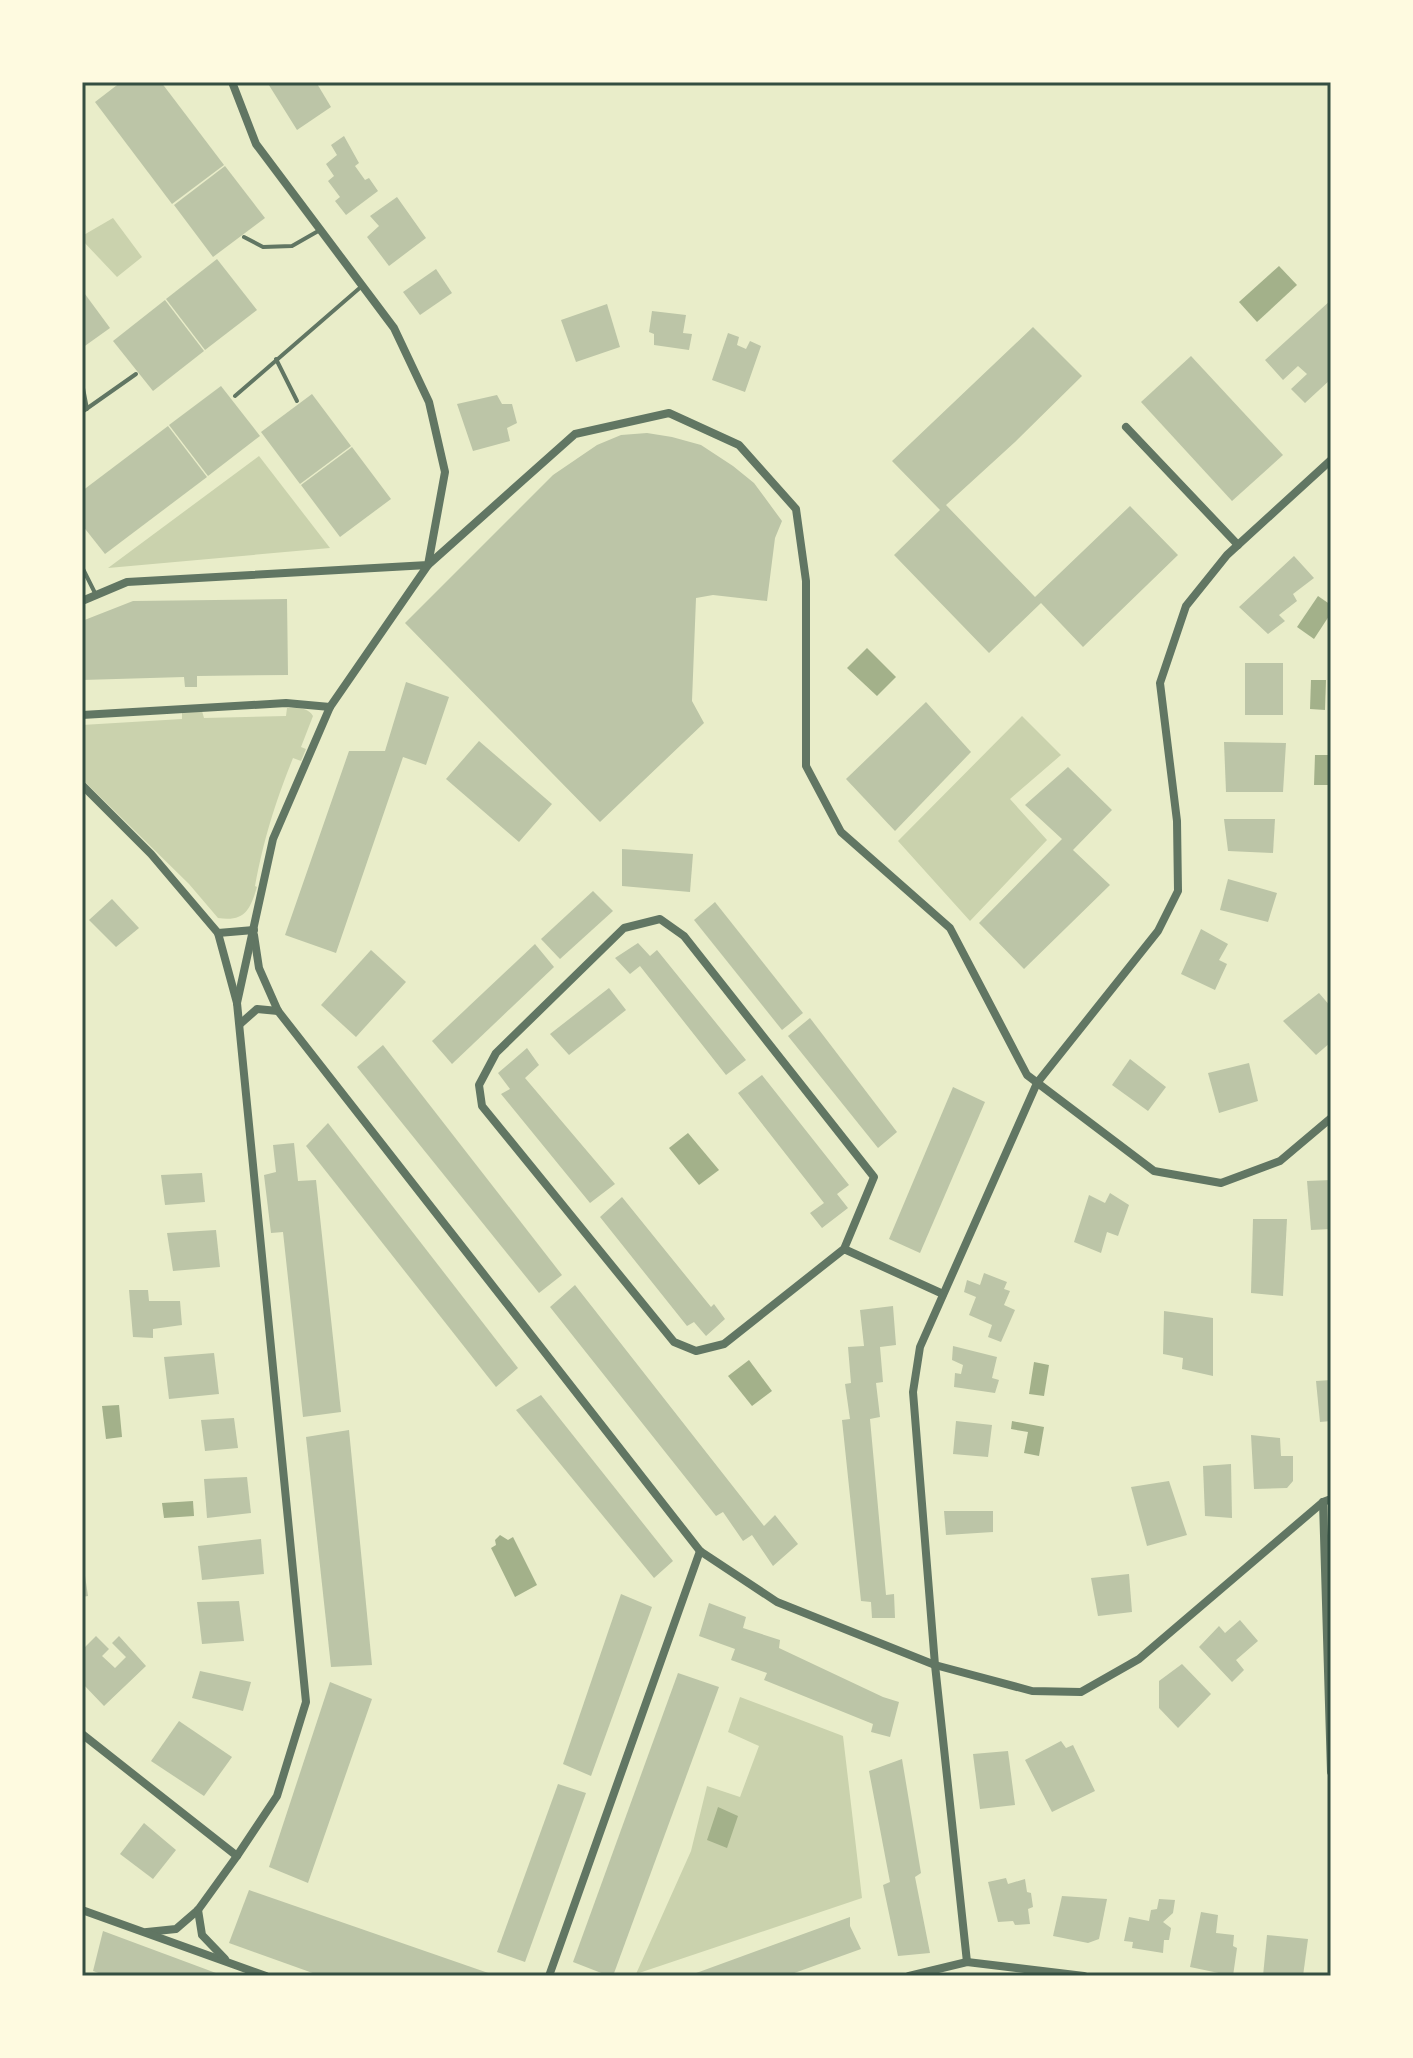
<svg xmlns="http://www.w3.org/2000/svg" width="1413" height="2058" viewBox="0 0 1413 2058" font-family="Roboto,sans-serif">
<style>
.green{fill:#cad2ad}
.water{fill:#a3b18a}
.building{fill:#bcc5a7}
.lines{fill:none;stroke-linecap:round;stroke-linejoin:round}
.service{stroke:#617663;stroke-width:4}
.minor{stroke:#617663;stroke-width:8}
.neatline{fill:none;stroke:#344e41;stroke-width:3}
</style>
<rect width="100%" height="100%" fill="#e9edc9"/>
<g class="green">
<polygon points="113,218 142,257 117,277 82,240 82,236"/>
<polygon points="259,456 330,548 108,568"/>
<path d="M287 708C297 708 308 707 313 716L301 747 306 749 301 761 293 758C275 803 264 838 255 886L257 887C250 910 245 922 218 918L189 884 82 779V725L182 719V712L202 711 204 718 286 716Z"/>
<polygon points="1022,716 1061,755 1010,799 1047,840 970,921 898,841"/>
<polygon points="740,1697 843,1736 862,1898 636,1974 691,1851 707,1786 740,1797 759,1746 728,1732"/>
</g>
<g class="water">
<polygon points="1279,266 1297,285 1257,322 1239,302"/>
<polygon points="1318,596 1331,605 1331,613 1314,639 1297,627"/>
<polygon points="867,648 896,677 877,696 847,668"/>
<polygon points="1311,680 1326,680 1325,710 1310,709"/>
<polygon points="1315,755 1330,755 1330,785 1314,785"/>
<polygon points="688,1133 719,1170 699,1185 669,1148"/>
<polygon points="749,1360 772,1391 752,1406 728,1376"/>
<polygon points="1034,1362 1049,1365 1044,1396 1029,1394"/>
<polygon points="119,1405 122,1437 106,1439 102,1406"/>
<polygon points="1012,1421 1044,1427 1039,1456 1024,1453 1028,1432 1011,1429"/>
<polygon points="193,1501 194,1516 164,1518 162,1503"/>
<polygon points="500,1535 508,1540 513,1537 537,1585 515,1597 491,1548 496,1545 495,1540"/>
<polygon points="718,1807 738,1816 727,1848 707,1840"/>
</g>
<g class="building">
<polygon points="121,82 161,82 224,165 172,204 95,102"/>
<polygon points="267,82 316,82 331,107 297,130"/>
<polygon points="344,136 359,163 355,166 365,180 369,178 378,191 346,215 335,201 340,197 328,181 334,176 326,164 337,155 331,145"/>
<polygon points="225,166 265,218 213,257 174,205"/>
<polygon points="397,197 426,238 389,266 367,237 379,226 370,216"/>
<polygon points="217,259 257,310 205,350 166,299"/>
<polygon points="436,269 452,293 420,315 403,292"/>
<polygon points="82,290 110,328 82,348"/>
<polygon points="165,300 204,351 153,391 113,341"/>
<polygon points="1331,300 1331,379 1305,403 1291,389 1307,374 1298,366 1283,380 1265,360"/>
<polygon points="607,304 620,347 576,362 561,320"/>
<polygon points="652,311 686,315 683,333 692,334 689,350 654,345 654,334 649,332"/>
<polygon points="1033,327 1082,376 1015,442 946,505 1035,597 1130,506 1178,555 1083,647 1041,603 989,653 894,555 940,510 892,461"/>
<polygon points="728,333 739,337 737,345 746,349 750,341 761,346 745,392 712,380"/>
<polygon points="1191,356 1283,455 1232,501 1141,402"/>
<polygon points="221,386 260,436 208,476 169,425"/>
<polygon points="312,394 351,446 300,484 261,432"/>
<polygon points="497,395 502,404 512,404 517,423 507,428 510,441 473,451 457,404"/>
<polygon points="168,426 207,477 105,554 82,525 82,491"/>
<polygon points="647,433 672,437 701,445 733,466 754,483 782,521 775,538 767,601 713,595 696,598 692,701 704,723 600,822 405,623 553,475 597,445 621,435"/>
<polygon points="352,447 391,499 340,537 301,485"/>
<polygon points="1294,556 1314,578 1293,594 1297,601 1279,615 1285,621 1268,634 1239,607"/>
<polygon points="287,599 288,675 197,676 197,687 185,687 184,677 82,680 82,621 133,601"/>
<rect x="1245" y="663" width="38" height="52"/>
<polygon points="406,682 449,697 426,765 403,757 336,953 285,935 349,751 385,751"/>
<polygon points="926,702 971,752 895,831 846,779"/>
<polygon points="479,741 552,804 519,842 446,779"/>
<polygon points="1224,742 1286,743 1283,792 1226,792"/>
<polygon points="1068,767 1112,810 1073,850 1110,885 1024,969 979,923 1062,839 1025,805"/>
<polygon points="1224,819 1275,819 1273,853 1228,851"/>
<polygon points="622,849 693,854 690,892 622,886"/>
<polygon points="1228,879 1277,893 1268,922 1220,910"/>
<polygon points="593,891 613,911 560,959 541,939"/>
<polygon points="112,899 139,928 116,947 89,920"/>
<polygon points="715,902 803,1013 782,1030 694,920"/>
<polygon points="1201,929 1228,944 1219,960 1227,964 1215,990 1181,974"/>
<polygon points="638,943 650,956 657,950 746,1060 726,1075 640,966 630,974 615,958"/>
<polygon points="535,944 554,967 452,1064 432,1041"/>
<polygon points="371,950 406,982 356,1037 321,1005"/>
<polygon points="609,988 626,1010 569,1055 550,1034"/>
<polygon points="1319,993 1331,1007 1331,1042 1316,1055 1283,1021"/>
<polygon points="810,1018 897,1132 878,1148 788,1036"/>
<polygon points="383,1045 562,1275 539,1293 357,1067"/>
<polygon points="527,1048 539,1065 525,1078 615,1184 590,1203 501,1094 510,1089 498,1073"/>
<polygon points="1130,1059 1166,1087 1148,1111 1112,1085"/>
<polygon points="1249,1063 1258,1101 1219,1113 1208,1073"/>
<polygon points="762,1075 849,1185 837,1194 848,1208 822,1228 810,1213 824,1203 738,1093"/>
<polygon points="953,1087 985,1102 920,1253 889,1239"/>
<polygon points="328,1123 518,1368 496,1387 306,1146"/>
<polygon points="294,1143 298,1181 316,1180 341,1412 303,1417 283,1232 271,1233 264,1175 276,1172 273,1145"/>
<polygon points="202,1173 205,1202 165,1205 161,1175"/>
<polygon points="1331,1180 1331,1229 1311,1230 1307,1181"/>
<polygon points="1110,1193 1129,1205 1118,1236 1107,1232 1101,1253 1074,1242 1089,1195 1105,1203"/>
<polygon points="622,1197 711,1307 714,1304 725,1319 706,1336 694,1322 687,1326 600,1217"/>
<polygon points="1253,1219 1287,1219 1283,1296 1251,1293"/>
<polygon points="216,1230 220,1267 173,1271 167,1233"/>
<polygon points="984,1273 1007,1282 1004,1289 1010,1291 1004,1305 1015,1310 1001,1342 988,1337 992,1325 969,1315 976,1297 964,1292 967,1280 980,1285"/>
<polygon points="575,1285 764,1526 775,1515 798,1544 773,1566 752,1535 743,1541 723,1512 716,1516 550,1307"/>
<polygon points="129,1290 148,1290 149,1301 180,1301 182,1325 153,1329 153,1338 133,1337"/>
<polygon points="893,1306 896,1345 880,1347 883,1382 876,1383 880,1417 870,1419 886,1595 894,1594 895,1618 872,1618 871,1602 861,1601 842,1420 850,1419 845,1384 851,1383 848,1347 864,1346 860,1310"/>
<polygon points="1164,1311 1213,1318 1213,1376 1182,1369 1183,1358 1163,1354"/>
<polygon points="953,1346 997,1357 992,1378 999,1380 995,1393 954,1387 955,1373 961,1374 963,1365 952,1360"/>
<polygon points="214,1353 219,1394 169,1399 164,1357"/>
<polygon points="1331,1380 1331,1421 1320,1422 1316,1381"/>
<polygon points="541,1395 673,1561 654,1578 516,1410"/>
<polygon points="234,1418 238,1448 205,1451 201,1420"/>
<polygon points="956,1421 992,1425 988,1457 953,1454"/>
<polygon points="349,1430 372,1665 331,1667 306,1437"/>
<polygon points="1251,1435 1280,1438 1281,1456 1293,1456 1293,1481 1287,1488 1254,1489"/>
<polygon points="1231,1464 1232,1518 1205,1516 1203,1466"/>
<polygon points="247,1477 251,1513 207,1518 204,1479"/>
<polygon points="1169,1481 1187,1535 1147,1546 1131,1487"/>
<polygon points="944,1511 993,1511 993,1532 946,1535"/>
<polygon points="261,1539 264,1574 202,1580 198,1546"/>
<polygon points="84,1569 88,1596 82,1597 82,1570"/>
<polygon points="1129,1574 1132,1612 1098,1616 1091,1578"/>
<polygon points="621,1594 652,1607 591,1776 563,1764"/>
<polygon points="239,1601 244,1641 202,1644 197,1602"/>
<polygon points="709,1603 746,1617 743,1628 780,1640 779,1648 883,1697 899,1702 890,1737 871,1732 873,1724 764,1680 767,1673 731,1660 735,1649 699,1636"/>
<polygon points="1240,1620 1258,1641 1236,1660 1244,1670 1232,1682 1199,1647 1219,1626 1225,1633"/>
<polygon points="96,1636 109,1649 102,1656 115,1668 126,1657 112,1643 119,1636 146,1666 104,1706 82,1683 82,1650"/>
<polygon points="1182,1664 1211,1694 1178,1728 1159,1708 1159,1681"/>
<polygon points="200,1671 251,1682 243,1711 192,1698"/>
<polygon points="678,1673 719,1687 613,1976 609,1976 573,1962"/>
<polygon points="330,1682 372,1699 308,1883 269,1867"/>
<polygon points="179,1721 232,1757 204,1796 151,1761"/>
<polygon points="1061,1741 1066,1748 1073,1745 1095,1791 1052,1812 1025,1760"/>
<polygon points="1008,1751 1015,1805 980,1809 973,1754"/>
<polygon points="902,1759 921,1873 915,1877 930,1953 898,1956 883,1885 890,1882 869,1771"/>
<polygon points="558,1784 586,1793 525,1962 497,1952"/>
<polygon points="144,1823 176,1850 153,1879 120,1854"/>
<polygon points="1006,1878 1008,1884 1025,1879 1027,1892 1031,1893 1033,1907 1028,1909 1030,1924 1015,1925 1013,1921 998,1922 988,1882"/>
<polygon points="249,1890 497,1976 321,1976 229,1943"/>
<polygon points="1062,1896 1107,1899 1099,1939 1088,1943 1053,1936"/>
<polygon points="1159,1899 1175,1900 1173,1913 1163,1922 1171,1928 1169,1940 1164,1940 1163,1953 1132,1948 1133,1942 1124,1941 1129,1917 1149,1921 1151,1910 1157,1909"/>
<polygon points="1201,1912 1218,1915 1216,1933 1234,1935 1233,1946 1237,1948 1233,1976 1190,1967"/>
<polygon points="850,1917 850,1926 861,1949 786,1976 688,1976"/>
<polygon points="103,1931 224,1976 107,1976 93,1971"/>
<polygon points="1267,1935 1308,1939 1303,1976 1263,1976"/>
</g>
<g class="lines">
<g class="service">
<polyline points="244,237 263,247 292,246 320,230"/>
<polyline points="276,359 297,401"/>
<polyline points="82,383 87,409"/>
<polyline points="235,396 362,286"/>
<polyline points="82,412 136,374"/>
<polyline points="82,567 96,595"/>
</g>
<g class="minor">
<polyline points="1126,427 1238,545"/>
<polyline points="82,601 127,582 428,565 445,472 429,402 394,328 256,144 232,82"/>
<polyline points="82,715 286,703 330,707"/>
<polyline points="82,785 151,854 218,933 237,1003 306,1702 277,1796 237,1856 198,1910 176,1929 147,1932"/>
<polyline points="218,933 254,930"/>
<polyline points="254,935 259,968 278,1011 700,1551 777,1602 935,1665 1032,1691 1081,1692 1139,1659 1323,1502 1331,1499"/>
<polyline points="237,1003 273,839 330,707 428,565 575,434 669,413 739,445 796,509 806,581 806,766 841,832 950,928 1027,1075 1154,1171 1221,1183 1280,1161 1331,1118"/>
<polyline points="240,1024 257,1009 278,1011"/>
<polyline points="844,1249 874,1177 684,936 660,919 624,928 496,1053 479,1085 482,1106 674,1342 696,1351 724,1344 844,1249 943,1294"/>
<polyline points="1323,1502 1331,1772"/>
<polyline points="82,1734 237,1856"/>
<polyline points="82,1910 266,1976"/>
<polyline points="198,1910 202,1935 225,1959"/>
<polyline points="967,1962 935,1665 913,1392 920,1347 1037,1083 1158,931 1178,891 1177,821 1160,683 1186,606 1227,555 1331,460"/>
<polyline points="549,1976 700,1551"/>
<polyline points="909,1976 967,1962 1084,1976"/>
</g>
</g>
<rect width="1413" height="2058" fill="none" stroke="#fefae0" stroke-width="168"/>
<rect x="84" y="84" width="1245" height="1890" class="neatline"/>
</svg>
